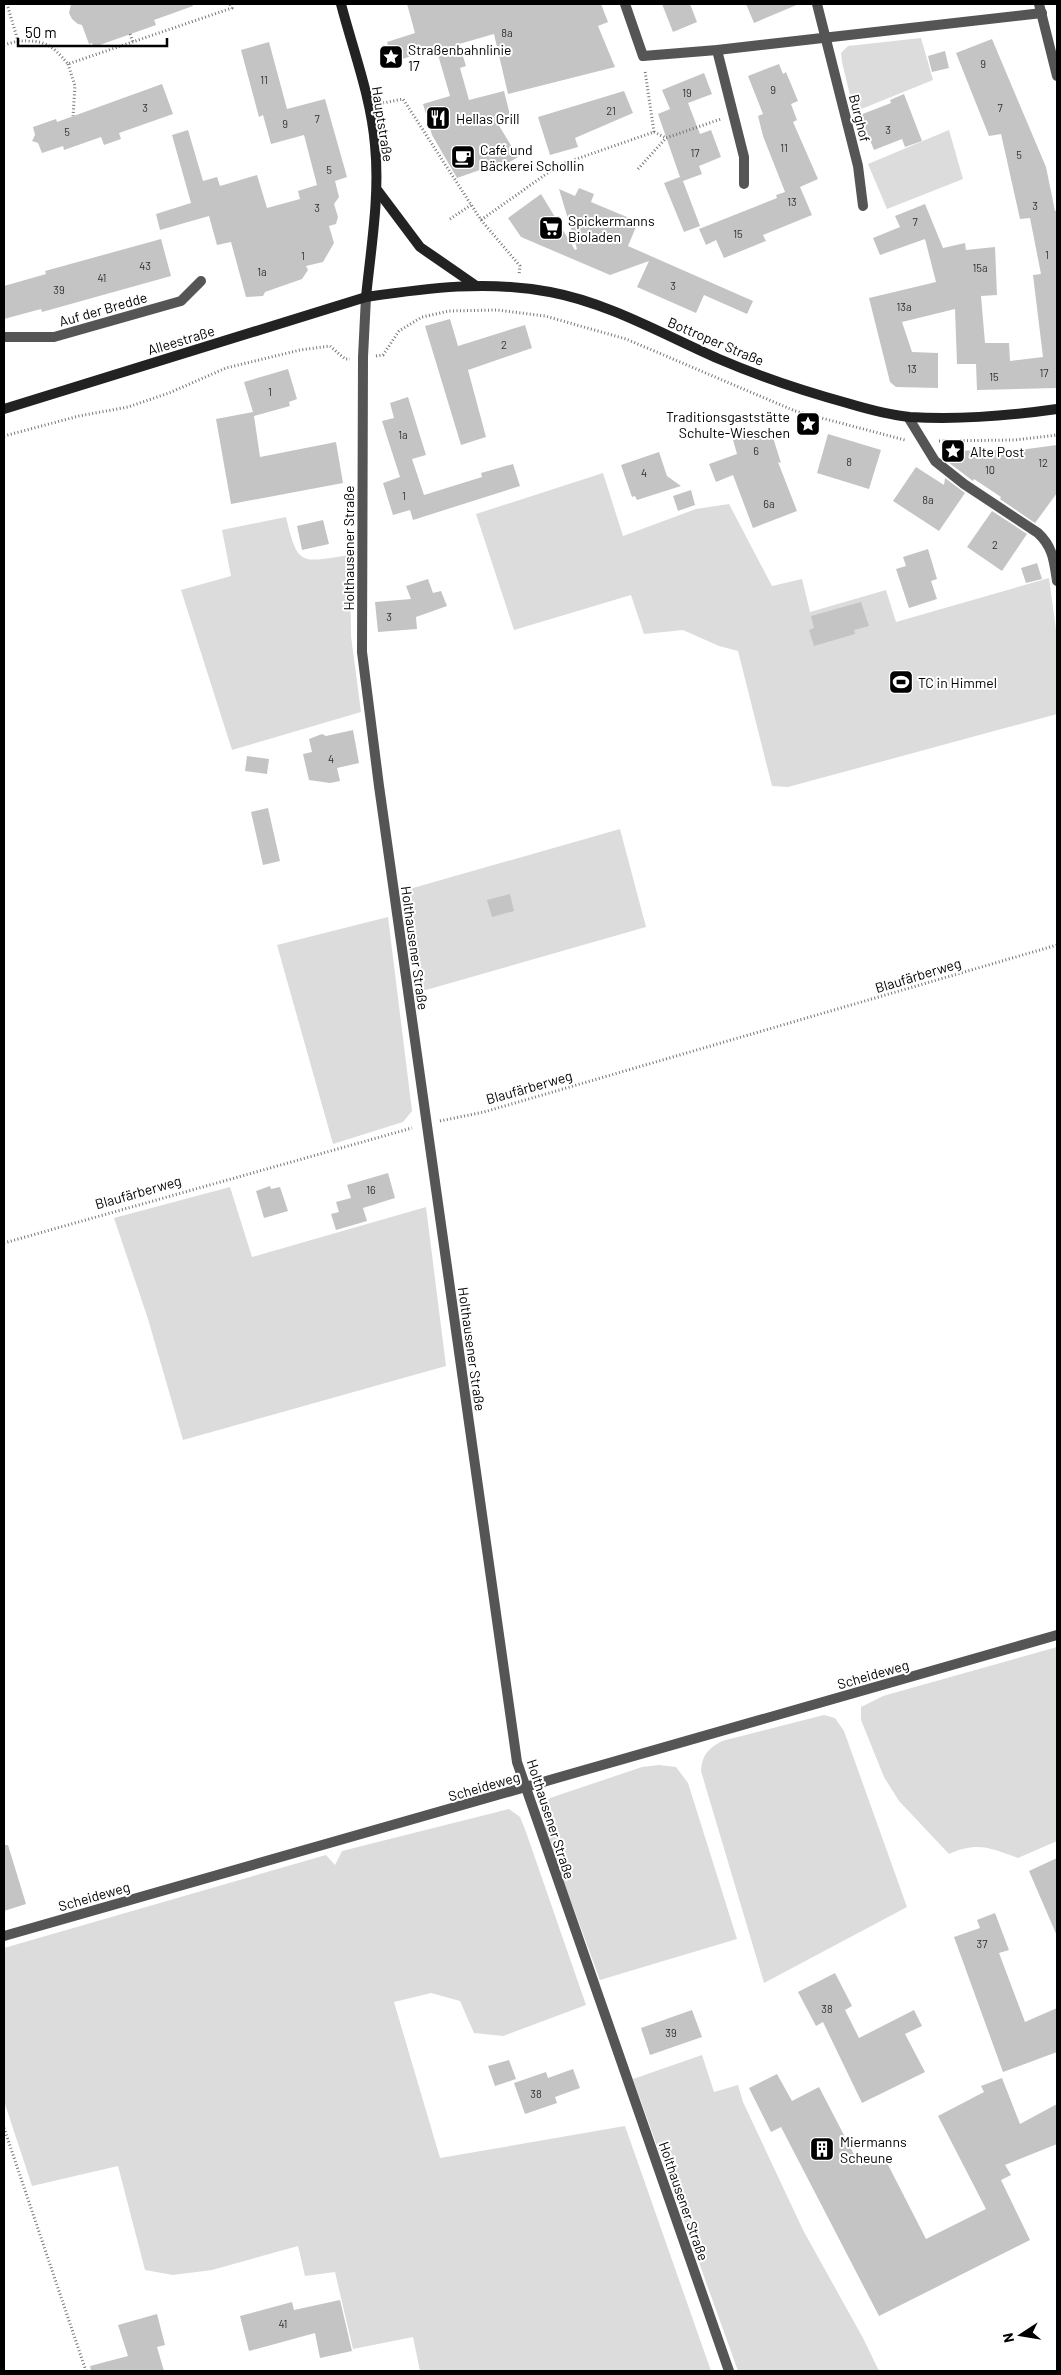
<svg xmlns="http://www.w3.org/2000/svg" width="1061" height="2375" viewBox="0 0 1061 2375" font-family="Barlow,sans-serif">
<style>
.green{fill:#dcdcdc}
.building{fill:#c4c4c4}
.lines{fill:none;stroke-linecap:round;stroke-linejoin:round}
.path{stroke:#777;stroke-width:3;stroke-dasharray:1 2.5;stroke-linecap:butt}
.minor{stroke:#555;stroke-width:10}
.secondary{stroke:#222;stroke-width:10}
.labels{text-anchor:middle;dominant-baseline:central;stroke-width:4;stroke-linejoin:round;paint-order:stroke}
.number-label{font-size:11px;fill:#313131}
.poi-label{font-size:14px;fill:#000;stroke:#fff;text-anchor:start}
.street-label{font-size:14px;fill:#000;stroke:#fff}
</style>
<rect width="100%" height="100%" fill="#fff"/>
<g class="green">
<polygon points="921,38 933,80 854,112 842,62 841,53 848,46"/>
<polygon points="949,130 963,179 887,209 868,164"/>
<polygon points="603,473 623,536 696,509 729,504 772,586 802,579 810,612 886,590 896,622 1049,578 1057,637 1057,714 788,787 772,786 738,651 719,646 683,630 644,634 631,595 514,630 476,514"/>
<path d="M286 517C298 568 301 562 350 555L351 636 361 712 232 750 181 590 231 576 222 530Z"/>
<polygon points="620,829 646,927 419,992 406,890"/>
<polygon points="388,917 412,1111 403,1122 333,1144 277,945"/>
<polygon points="230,1187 252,1257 426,1207 446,1366 183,1440 148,1319 114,1218"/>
<path d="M1057 1647V1841L1018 1858C991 1848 977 1841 949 1854L899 1801 884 1777 861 1720V1707L883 1696Z"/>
<path d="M824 1715 835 1718 844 1731 907 1907 764 1983 701 1771C702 1755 708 1749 722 1741Z"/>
<polygon points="659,1765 676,1767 688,1783 737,1939 600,1980 546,1833 542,1807 550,1798 642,1767"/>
<polygon points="509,1809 520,1817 526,1832 586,2005 503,2036 474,2033 460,2001 431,1993 394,2002 440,2158 625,2126 711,2371 420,2371 413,2337 353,2349 335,2272 305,2276 298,2246 212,2270 173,2275 145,2270 118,2166 32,2186 4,2101 4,1948 326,1855 335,1865 342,1851"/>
<polygon points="702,2055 714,2092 738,2085 743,2102 803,2230 863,2338 879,2371 738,2371 633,2079"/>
</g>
<g class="building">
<polygon points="71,4 192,4 193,6 154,20 156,25 94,47 92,43 89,44 82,25 78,24 72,19 69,13"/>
<polygon points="407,4 601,4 608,22 598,26 615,67 508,94 494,34 459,44 466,66 460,68 469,100 504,91 510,115 495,119 518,157 496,170 494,165 457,178 432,135 423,104 450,96 436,48 393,62 387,42 415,33"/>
<polygon points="662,4 690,4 697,22 673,32"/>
<polygon points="746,4 799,4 754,23"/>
<polygon points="992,39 1046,167 1055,211 1057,210 1057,388 977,390 976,364 957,364 955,309 902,322 912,352 938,353 938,388 896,387 890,382 869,298 936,282 925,239 880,255 873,238 900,227 895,216 925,204 943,248 965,243 966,250 995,247 997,295 981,296 985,343 1009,343 1010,361 1043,357 1033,275 1041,274 1030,218 1020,219 1001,134 989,136 956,53"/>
<polygon points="269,42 287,109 325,99 347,177 335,181 339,197 334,204 338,217 336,224 329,226 334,243 323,262 306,266 308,270 302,279 265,292 263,296 246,297 231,242 217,245 209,216 160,230 156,214 191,203 172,135 188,130 203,181 217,177 220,186 257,175 267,208 300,199 298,191 317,185 304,135 271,144 263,115 259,117 241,50"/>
<polygon points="945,51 949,68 932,72 928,56"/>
<polygon points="779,64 783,74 786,72 798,101 791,104 797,120 793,122 818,179 800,187 812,215 763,235 766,241 724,258 716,240 706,245 699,229 777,198 776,195 785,192 763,136 758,116 763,114 748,76"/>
<polygon points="704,73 712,94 688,103 700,134 711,130 721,157 699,166 702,174 683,181 700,226 684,232 664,183 680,177 658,114 670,109 662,90"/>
<polygon points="162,84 173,114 119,133 121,139 104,145 101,137 64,150 63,146 42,153 38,143 32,141 35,135 33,127 56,119 57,122"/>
<polygon points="624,91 633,113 575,138 578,147 550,155 538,117"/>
<polygon points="904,94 922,141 905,147 902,139 874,150 860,115 891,103 890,100"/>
<polygon points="579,188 594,194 591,202 634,220 636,227 628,246 753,301 747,314 704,295 696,313 637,287 649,261 610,275 521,237 508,218 541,194 575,250 577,249 559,189 575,196"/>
<polygon points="161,239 171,276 42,312 41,309 4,319 4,286 46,274 45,271"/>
<polygon points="450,319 458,346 525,325 532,348 468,370 486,437 461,445 425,326"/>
<polygon points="288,369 297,399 289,402 290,406 254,416 260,457 336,442 343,483 231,504 216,419 253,412 244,382"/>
<polygon points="408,397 426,455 412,459 424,495 482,477 481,473 513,464 520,486 413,520 410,510 393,515 383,483 400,477 382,421 394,418 390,403"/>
<polygon points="770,428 781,463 778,462 797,511 753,528 733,475 716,482 709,464 737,454 733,440"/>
<polygon points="828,434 881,450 869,489 817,473"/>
<polygon points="1057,445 1057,493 1035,523 1000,499 1001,497 974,479 973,481 948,462 950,451 1027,449"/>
<polygon points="659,452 667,476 681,486 637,500 635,496 632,497 621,465"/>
<polygon points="916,467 944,485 945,478 965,493 939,531 893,501"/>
<polygon points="691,490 695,505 678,511 673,496"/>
<polygon points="992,511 1027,534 1002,571 967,547"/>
<polygon points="323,520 329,544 302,550 297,526"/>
<polygon points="928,549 937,579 931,581 937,599 909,608 896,569 906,566 903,557"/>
<polygon points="1037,563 1042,579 1026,583 1021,568"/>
<polygon points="428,579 433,593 441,591 447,606 416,617 417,629 378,632 375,602 411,599 406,586"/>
<polygon points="861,602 869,626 854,630 855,634 814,646 809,630 814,628 811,616"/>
<polygon points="353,730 359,763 337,768 340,781 330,783 309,780 303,754 312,752 309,739 322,734 326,736"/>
<polygon points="247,756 269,759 267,774 245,771"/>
<polygon points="268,808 280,861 263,865 251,812"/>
<polygon points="510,894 514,911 492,917 487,900"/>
<polygon points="388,1173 395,1198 363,1208 367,1221 336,1230 331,1214 339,1212 336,1202 351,1198 347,1185"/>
<polygon points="270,1186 271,1189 280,1187 288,1211 264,1218 256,1191"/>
<polygon points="4,1845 8,1845 26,1904 4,1911"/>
<polygon points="1057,1858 1057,1936 1029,1871"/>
<polygon points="995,1913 1009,1950 999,1953 1025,2022 1057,2008 1057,2052 1003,2072 954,1937 980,1928 977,1920"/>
<polygon points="835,1973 852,2006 845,2010 859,2038 914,2010 922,2026 905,2034 925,2072 862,2103 823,2022 816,2026 798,1992"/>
<polygon points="692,2010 702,2037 650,2055 641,2028"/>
<polygon points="509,2060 516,2079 495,2086 488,2066"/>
<polygon points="573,2069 580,2088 555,2097 557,2103 525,2114 514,2083 546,2072 548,2078"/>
<polygon points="777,2074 792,2101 819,2087 860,2166 883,2155 926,2239 986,2209 938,2116 984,2092 981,2086 1002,2078 1020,2124 1057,2104 1057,2144 1005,2165 1011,2175 1001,2180 1030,2240 879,2316 781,2127 771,2132 749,2088"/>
<polygon points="340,2300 352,2351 320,2358 315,2333 249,2351 240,2316 292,2302 294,2310"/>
<polygon points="157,2314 165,2345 157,2347 164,2371 91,2371 90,2366 128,2356 118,2325"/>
</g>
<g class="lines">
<g class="path">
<polyline points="130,34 133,42"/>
<path d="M18 41C45 40 51 44 68 64L232 8 230 4"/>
<polyline points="4,45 18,41 7,4"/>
<polyline points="68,64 75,86 73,116"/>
<polyline points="383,103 403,99 481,220 559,165 654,132 645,71"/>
<polyline points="654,132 666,138"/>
<polyline points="638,169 666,138 721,119"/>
<polyline points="450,219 471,205"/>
<polyline points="481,220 520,266 519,275"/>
<polyline points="376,356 383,355 399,331 422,317 449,311 497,310 545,316 626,339 795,411 905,440"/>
<polyline points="4,436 79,416 128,407 169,393 226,368 300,350 330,346 345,359 350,359"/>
<polyline points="939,441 1015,440 1057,435"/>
<polyline points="440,1121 484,1112 1057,945"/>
<polyline points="4,1243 412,1128"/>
<polyline points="4,2128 86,2371"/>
</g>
<g class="minor">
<polyline points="625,4 643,56 717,50 1042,13"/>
<polyline points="817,4 858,166 863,206"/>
<polyline points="1039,4 1057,76"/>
<polyline points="717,50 744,157 744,184"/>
<polyline points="366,297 363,357 362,652 379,786 517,1762 729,2371"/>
<polyline points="4,337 54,337 181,301 201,281"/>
<path d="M908 417 935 461 964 484 1038 533C1053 547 1054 561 1057 581"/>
<polyline points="4,1936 1057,1635"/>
</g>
<g class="secondary">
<path d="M341 4C353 50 371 97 375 145 380 196 371 247 366 297"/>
<polyline points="378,191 420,247 475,285"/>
<path d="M4 409 366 297C428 288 487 280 550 292 609 303 664 335 719 359 761 377 803 391 847 403 867 409 889 415 910 417 959 420 1008 416 1057 409"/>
</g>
</g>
<defs>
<symbol id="sight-square" viewBox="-11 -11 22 22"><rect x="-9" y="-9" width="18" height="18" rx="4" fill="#000" stroke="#fff"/><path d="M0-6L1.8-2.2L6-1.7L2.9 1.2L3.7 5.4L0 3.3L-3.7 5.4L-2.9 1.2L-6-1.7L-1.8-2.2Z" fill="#fff"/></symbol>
<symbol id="restaurant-square" viewBox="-11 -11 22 22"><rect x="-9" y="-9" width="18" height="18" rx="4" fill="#000" stroke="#fff"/><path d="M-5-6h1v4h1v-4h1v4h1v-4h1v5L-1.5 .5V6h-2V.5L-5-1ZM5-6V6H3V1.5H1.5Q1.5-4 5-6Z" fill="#fff"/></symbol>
<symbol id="cafe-square" viewBox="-11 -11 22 22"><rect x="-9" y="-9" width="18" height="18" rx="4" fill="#000" stroke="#fff"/><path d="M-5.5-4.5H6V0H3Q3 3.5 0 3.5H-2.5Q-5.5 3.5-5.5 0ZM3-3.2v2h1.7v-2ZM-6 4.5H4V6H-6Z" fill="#fff"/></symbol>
<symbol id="supermarket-square" viewBox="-11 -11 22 22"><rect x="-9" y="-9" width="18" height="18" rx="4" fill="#000" stroke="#fff"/><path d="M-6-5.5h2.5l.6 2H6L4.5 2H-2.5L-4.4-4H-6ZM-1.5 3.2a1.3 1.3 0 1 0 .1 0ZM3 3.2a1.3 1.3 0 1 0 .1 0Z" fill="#fff"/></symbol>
<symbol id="stadium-square" viewBox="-11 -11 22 22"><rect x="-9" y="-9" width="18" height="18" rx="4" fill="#000" stroke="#fff"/><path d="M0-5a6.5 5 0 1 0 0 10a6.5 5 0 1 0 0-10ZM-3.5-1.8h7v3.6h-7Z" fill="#fff"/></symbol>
<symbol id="building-square" viewBox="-11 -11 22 22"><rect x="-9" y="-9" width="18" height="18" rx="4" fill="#000" stroke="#fff"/><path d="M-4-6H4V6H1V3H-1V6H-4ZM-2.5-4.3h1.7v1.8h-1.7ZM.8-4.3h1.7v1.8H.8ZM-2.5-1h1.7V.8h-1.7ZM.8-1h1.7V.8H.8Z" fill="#fff"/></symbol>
</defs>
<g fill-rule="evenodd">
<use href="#sight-square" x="377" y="43" width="28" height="28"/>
<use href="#restaurant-square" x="424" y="104" width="28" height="28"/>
<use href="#cafe-square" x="449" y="143" width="28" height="28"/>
<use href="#supermarket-square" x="537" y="214" width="28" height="28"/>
<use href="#sight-square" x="794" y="410" width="28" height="28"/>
<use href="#sight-square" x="939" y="437" width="28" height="28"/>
<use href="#stadium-square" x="887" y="668" width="28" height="28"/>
<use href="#building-square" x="808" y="2135" width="28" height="28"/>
</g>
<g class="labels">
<g class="number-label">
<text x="507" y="32">8a</text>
<text x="983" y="63">9</text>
<text x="264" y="79">11</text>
<text x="773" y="89">9</text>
<text x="687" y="92">19</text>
<text x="145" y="107">3</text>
<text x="1000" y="107">7</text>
<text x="611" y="110">21</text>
<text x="317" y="118">7</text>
<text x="285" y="123">9</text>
<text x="888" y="129">3</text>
<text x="67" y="131">5</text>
<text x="784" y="147">11</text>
<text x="695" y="152">17</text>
<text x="1019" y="154">5</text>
<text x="329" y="169">5</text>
<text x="792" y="201">13</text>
<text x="1035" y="205">3</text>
<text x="317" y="207">3</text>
<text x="915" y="221">7</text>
<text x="738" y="233">15</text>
<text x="1047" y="254">1</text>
<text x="303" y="255">1</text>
<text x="145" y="265">43</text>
<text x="980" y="267">15a</text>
<text x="262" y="271">1a</text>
<text x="102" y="277">41</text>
<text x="673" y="285">3</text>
<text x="59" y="289">39</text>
<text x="904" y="306">13a</text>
<text x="504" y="344">2</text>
<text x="912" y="368">13</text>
<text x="1044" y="372">17</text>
<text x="994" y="376">15</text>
<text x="270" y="391">1</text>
<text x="403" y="434">1a</text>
<text x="756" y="450">6</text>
<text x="849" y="461">8</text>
<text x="1043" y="462">12</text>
<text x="990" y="469">10</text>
<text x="644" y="472">4</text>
<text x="404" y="495">1</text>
<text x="928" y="499">8a</text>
<text x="769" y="503">6a</text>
<text x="995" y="544">2</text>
<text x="389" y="616">3</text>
<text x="331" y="758">4</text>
<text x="371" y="1189">16</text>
<text x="982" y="1943">37</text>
<text x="827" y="2008">38</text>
<text x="671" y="2032">39</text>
<text x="536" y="2093">38</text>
<text x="283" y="2323">41</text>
</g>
<g class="poi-label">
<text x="408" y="49">Straßenbahnlinie<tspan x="408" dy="16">17</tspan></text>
<text x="456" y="118">Hellas Grill</text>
<text x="480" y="149">Café und<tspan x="480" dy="16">Bäckerei Schollin</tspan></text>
<text x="568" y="220">Spickermanns<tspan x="568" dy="16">Bioladen</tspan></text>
<text x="790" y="416" text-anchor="end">Traditionsgaststätte<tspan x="790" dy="16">Schulte-Wieschen</tspan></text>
<text x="970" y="451">Alte Post</text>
<text x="918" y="682">TC in Himmel</text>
<text x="840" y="2141">Miermanns<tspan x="840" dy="16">Scheune</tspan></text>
</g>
<g class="street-label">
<text transform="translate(860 118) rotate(76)">Burghof</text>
<text transform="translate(383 124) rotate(81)">Hauptstraße</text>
<text transform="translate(103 309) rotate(-16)">Auf der Bredde</text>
<text transform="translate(181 340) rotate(-17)">Alleestraße</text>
<text transform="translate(716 341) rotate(23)">Bottroper Straße</text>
<text transform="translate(348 548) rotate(-90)">Holthausener Straße</text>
<text transform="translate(415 948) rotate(82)">Holthausener Straße</text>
<text transform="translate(918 975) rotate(-17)">Blaufärberweg</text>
<text transform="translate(529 1087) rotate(-16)">Blaufärberweg</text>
<text transform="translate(138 1192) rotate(-16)">Blaufärberweg</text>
<text transform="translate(472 1349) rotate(82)">Holthausener Straße</text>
<text transform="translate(873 1674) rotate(-16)">Scheideweg</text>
<text transform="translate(484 1786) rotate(-16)">Scheideweg</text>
<text transform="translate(551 1819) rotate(72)">Holthausener Straße</text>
<text transform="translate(94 1896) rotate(-16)">Scheideweg</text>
<text transform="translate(684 2201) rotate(71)">Holthausener Straße</text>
</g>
</g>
<rect width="1061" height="2375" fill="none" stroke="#000000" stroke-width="10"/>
<g transform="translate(1021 2335) rotate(258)" stroke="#ffffff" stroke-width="4" paint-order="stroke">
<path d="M0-4L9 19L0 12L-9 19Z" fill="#000000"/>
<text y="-8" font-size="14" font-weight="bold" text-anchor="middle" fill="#000000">N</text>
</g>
<path d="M18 38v8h149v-8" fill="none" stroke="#000000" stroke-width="2.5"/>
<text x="25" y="38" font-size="15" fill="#000000" stroke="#ffffff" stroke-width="4" paint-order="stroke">50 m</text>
</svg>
